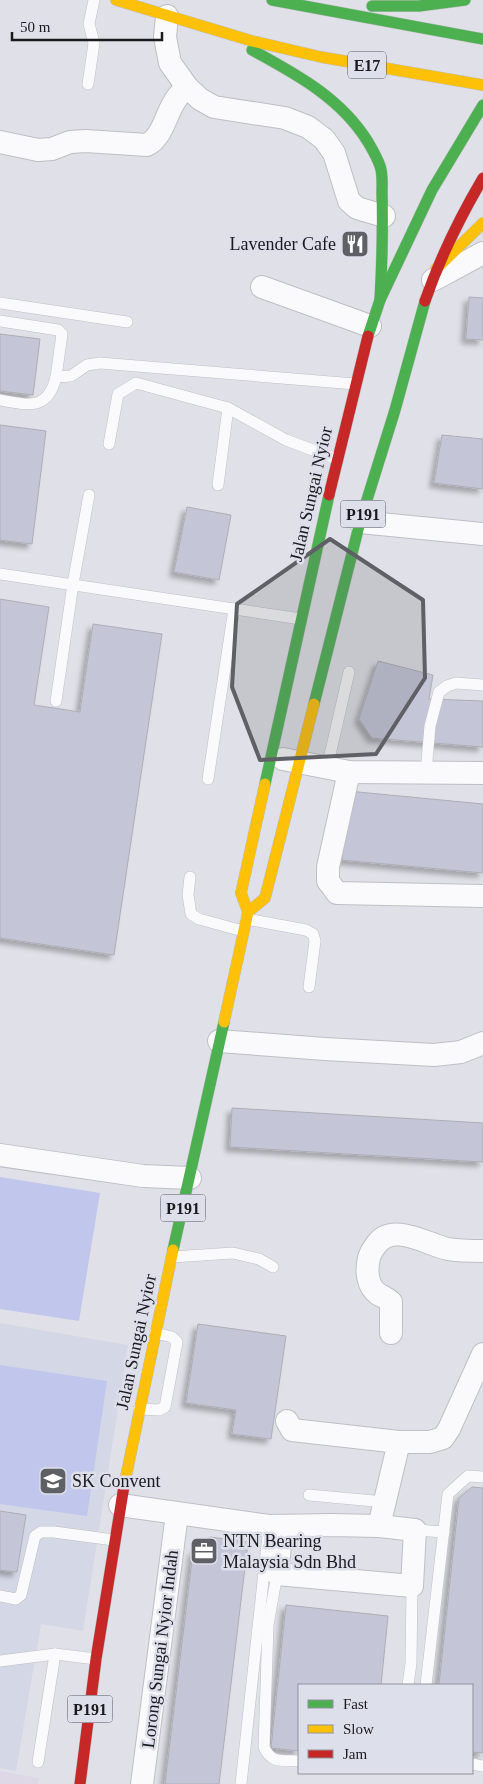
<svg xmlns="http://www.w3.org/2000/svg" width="483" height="1784" viewBox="0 0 483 1784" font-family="'Times New Roman',serif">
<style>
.commercial{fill:#ded8e6}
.built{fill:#d4d7e5}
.pitch{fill:#c0c6ec}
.building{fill:#c4c6d8;stroke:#adaeb4;filter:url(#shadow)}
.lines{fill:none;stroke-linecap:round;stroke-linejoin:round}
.lane-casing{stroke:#bebfc4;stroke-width:12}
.street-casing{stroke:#bebfc4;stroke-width:24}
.fast-casing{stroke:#bdbec2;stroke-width:12}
.slow-casing{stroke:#bdbec2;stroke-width:12}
.jam-casing{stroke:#bdbec2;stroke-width:12}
.lane{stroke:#fafafc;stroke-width:11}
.street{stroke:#fafafc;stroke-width:22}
.fast{stroke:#4caf50;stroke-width:11}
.slow{stroke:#ffc107;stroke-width:11}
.jam{stroke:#c62828;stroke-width:11}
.marked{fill:#5f6065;fill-opacity:0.2;stroke:#5f6065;stroke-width:4;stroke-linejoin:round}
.labels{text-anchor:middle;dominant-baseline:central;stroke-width:5;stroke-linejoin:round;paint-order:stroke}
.shield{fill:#dddfeb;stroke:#54565c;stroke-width:1}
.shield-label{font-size:16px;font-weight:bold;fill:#1a1b1f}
.poi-label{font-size:18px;fill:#1a1b1f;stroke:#dddfeb;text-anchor:start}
.street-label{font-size:18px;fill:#1a1b1f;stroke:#dddfeb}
</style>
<defs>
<filter id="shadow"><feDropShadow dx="-4.5" dy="4.5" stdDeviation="2.5" flood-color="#0004"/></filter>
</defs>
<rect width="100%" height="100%" fill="#e0e1e8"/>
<polygon class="commercial" points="0,1771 39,1778 38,1784 0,1784"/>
<polygon class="built" points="0,1323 128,1345 83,1631 41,1624 16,1771 0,1768"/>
<g class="pitch">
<polygon points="0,1177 100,1193 79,1321 0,1309"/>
<polygon points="0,1365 107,1381 87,1516 0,1504"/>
</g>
<g class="building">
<polygon points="469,297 483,298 483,340 466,339"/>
<polygon points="0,334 40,339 33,395 0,391"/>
<polygon points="0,425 46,431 32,544 0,540"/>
<polygon points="442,435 483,439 483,489 434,483"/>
<polygon points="187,507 231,515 219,580 174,572"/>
<polygon points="0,599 49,607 34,705 80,712 93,624 162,634 114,955 0,938"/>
<polygon points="378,661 433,675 429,699 483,701 483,747 372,738 359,719"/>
<polygon points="348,791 483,804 483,873 342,860"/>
<polygon points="232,1108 483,1123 483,1162 230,1147"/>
<polygon points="198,1324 286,1336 271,1439 232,1434 236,1410 186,1403"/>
<polygon points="472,1487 483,1488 483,1753 472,1752 472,1685 439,1685 459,1498"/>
<polygon points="0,1511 26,1515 17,1572 0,1570"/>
<polygon points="210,1537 248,1542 219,1784 165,1784 193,1552"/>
<polygon points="286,1605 388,1616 381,1685 299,1685 299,1751 271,1748"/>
</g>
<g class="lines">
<defs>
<g id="lane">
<polyline points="88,84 94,43 89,24 94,0"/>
<polyline points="0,303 127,322"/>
<polyline points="0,321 58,330 62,334 56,377"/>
<path d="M0 400C28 405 48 411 56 377L71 376 87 365 100 363 355 384"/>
<polyline points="109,444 118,394 136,383 228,408 286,440 337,459"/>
<polyline points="218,485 228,408"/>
<polyline points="0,574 301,619"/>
<polyline points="56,701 73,584 89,495"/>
<polyline points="327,768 349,672"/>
<polyline points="426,773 430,726 439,692 447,686 456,683 483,685"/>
<polyline points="208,779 234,609"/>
<polyline points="190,877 188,895 191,914 199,919 243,931"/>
<polyline points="246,919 306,930 313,934 315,941 309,987"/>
<polyline points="172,1257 233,1253 259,1259 273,1267"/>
<polyline points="139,1409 159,1410 165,1407 177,1342 172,1337 155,1333"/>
<polyline points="309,1495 385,1502"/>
<polyline points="415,1530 444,1532"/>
<path d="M277 1574 268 1625 264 1747C271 1764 283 1760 299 1761"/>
<polyline points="0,1596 16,1599 21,1595 35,1536 41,1532 54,1532 114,1540"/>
<polyline points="0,1661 55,1654 96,1659"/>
<polyline points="408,1685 411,1663 412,1586"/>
<polyline points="426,1685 448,1494 468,1476 483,1477"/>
<polyline points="38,1762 55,1654"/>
<polyline points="472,1764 483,1766"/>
<polyline points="241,1784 269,1526"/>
</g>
<g id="street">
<polyline points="167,16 165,37 170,63 187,87 200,99 214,107 285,118 308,127 324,139 334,153 349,201 357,208 384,216"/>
<path d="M0 142 38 150 52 149 70 142 86 141 147 145C161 138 165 119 172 106 176 98 181 92 187 87"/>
<polyline points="433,280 483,253"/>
<polyline points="262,287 370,326"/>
<polyline points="360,522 483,534"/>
<polyline points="283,759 349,772 483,773"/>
<polyline points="349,772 328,867 328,881 337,893 483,896"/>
<polyline points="219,1041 325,1049 434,1055 461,1052 483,1043"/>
<polyline points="0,1155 143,1176 190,1178"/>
<path d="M391 1333V1302C387 1298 383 1297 378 1294 367 1286 366 1270 369 1258 370 1253 373 1249 376 1245 392 1221 428 1245 448 1249 459 1251 472 1251 483 1251"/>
<polyline points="287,1421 292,1430 399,1442 430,1442 443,1438 449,1429 483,1354"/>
<polyline points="120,1505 269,1526 332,1525 379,1526 415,1530 412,1586 277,1574 282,1527"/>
<polyline points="379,1526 399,1442"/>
<polyline points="142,1784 177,1514"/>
</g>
<g id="fast">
<polyline points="272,0 483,39"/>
<polyline points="372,6 419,6 465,0"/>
<path d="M252 50C296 74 341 98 368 142 372 149 377 157 380 166 383 174 382 184 382 193 383 229 382 264 380 300"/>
<polyline points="368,336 380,300 432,190 483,105"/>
<polyline points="314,704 360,522 395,410 425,301"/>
<polyline points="265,784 329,495"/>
<polyline points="173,1250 224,1022"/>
</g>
<g id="slow">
<polyline points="116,0 252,41 321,57 483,85"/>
<polyline points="436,269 483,223"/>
<polyline points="248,912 265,898 314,704"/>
<polyline points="224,1022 248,912 241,893 265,784"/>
<polyline points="124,1486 173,1250"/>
</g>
<g id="jam">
<path d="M425 301C440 258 460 217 483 178"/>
<polyline points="329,495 368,336"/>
<polyline points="80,1784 96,1659 124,1486"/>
</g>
</defs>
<use href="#lane" class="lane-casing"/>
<use href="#street" class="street-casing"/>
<use href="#fast" class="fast-casing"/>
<use href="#slow" class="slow-casing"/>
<use href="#jam" class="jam-casing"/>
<use href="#lane" class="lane"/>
<use href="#street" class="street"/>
<use href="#fast" class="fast"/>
<use href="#slow" class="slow"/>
<use href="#jam" class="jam"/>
</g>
<path class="marked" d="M330 539 423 600 425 678 376 754 260 760 232 687 237 604Z"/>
<defs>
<symbol id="restaurant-square" viewBox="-11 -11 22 22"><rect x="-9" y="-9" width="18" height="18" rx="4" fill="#5f6065" stroke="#dddfeb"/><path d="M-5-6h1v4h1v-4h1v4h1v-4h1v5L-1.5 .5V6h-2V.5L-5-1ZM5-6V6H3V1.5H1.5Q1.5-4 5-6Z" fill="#fff"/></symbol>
<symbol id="school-square" viewBox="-11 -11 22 22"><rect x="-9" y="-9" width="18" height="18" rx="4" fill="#5f6065" stroke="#dddfeb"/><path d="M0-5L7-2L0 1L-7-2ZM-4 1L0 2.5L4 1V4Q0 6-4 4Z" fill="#fff"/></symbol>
<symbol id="office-square" viewBox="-11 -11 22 22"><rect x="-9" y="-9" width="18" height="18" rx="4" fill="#5f6065" stroke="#dddfeb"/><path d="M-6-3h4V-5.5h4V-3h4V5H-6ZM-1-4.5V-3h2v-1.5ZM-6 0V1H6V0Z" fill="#fff"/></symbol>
</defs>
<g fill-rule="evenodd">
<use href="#restaurant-square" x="339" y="228" width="32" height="32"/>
<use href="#school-square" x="37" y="1465" width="32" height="32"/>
<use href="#office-square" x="188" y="1535" width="32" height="32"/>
</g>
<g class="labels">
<g class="shield">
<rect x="348" y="51.5" width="38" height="27" rx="4"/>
<rect x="340.5" y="500.5" width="45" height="27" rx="4"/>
<rect x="160.5" y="1194.5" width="45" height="27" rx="4"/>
<rect x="67.5" y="1695.5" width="45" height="27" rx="4"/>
</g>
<g class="shield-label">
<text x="367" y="65">E17</text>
<text x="363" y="514">P191</text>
<text x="183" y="1208">P191</text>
<text x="90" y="1709">P191</text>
</g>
<g class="poi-label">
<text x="336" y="244" text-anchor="end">Lavender Cafe</text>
<text x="72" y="1481">SK Convent</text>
<text x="223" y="1541">NTN Bearing<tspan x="223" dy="21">Malaysia Sdn Bhd</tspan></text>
</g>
<g class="street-label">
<text transform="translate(311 494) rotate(-77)">Jalan Sungai Nyior</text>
<text transform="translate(136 1342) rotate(-78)">Jalan Sungai Nyior</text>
<text transform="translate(160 1649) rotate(-83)">Lorong Sungai Nyior Indah</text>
</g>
</g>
<rect x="298" y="1684" width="175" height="90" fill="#dddfeb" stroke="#8f9199"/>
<rect x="308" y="1700" width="25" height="8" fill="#4caf50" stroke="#8f9199"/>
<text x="343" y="1709" font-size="15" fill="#1a1b1f">Fast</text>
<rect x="308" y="1725" width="25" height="8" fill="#ffc107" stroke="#8f9199"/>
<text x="343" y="1734" font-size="15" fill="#1a1b1f">Slow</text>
<rect x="308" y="1750" width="25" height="8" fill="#c62828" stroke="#8f9199"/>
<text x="343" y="1759" font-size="15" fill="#1a1b1f">Jam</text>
<path d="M12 32v8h150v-8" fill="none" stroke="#1a1b1f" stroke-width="2.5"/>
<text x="20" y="32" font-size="15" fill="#1a1b1f" stroke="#dddfeb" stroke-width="4" paint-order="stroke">50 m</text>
</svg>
